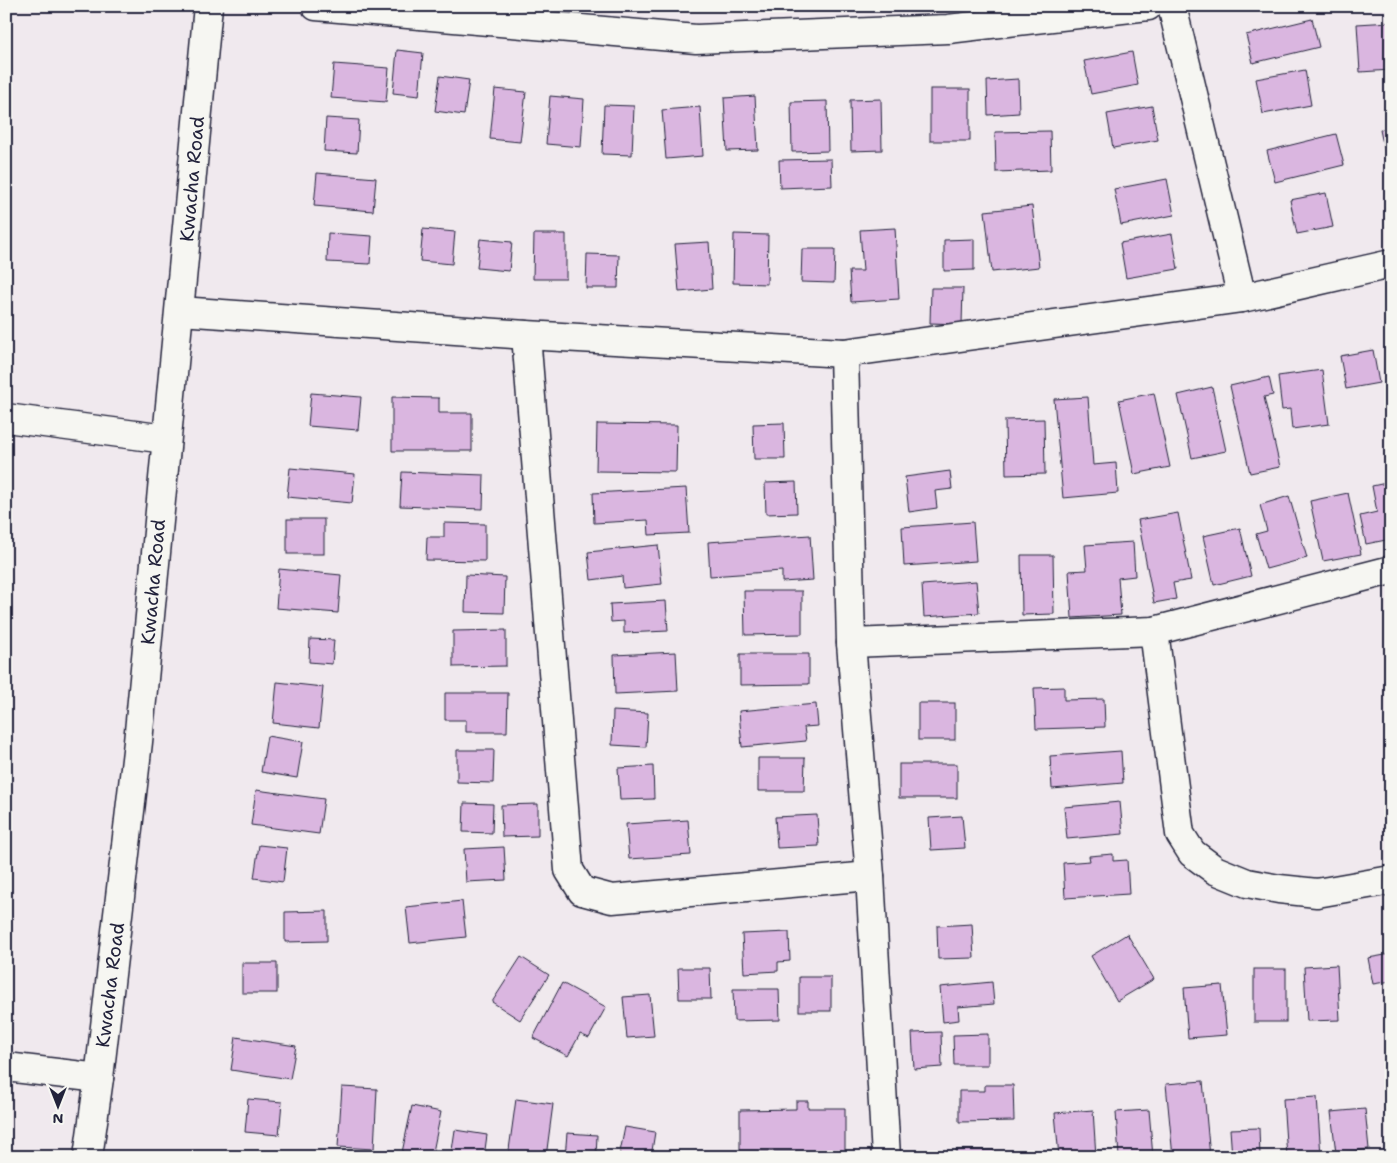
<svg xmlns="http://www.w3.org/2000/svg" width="1397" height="1163" viewBox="0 0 1397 1163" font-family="'Shantell Sans',sans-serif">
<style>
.building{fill:#dab6e0;stroke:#22223b}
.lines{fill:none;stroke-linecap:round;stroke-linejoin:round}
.street-casing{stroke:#22223b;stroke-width:31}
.secondary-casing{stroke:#22223b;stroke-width:31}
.street{stroke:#f6f6f2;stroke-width:28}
.secondary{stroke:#f6f6f2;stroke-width:28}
.labels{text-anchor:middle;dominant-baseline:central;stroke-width:4.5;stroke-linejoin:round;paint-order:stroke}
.street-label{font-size:19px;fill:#22223b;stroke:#f6f6f2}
</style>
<rect width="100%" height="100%" fill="#f0e9ee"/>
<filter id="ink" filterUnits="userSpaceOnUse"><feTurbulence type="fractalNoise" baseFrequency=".02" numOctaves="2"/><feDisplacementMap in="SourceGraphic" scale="10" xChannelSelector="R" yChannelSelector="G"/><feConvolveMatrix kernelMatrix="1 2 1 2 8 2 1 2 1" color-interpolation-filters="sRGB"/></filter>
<g filter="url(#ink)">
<g class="building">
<polygon points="1312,19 1319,47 1253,63 1246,35"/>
<polygon points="1391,22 1391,70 1360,72 1357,24"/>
<polygon points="397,50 423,53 419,96 393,93"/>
<polygon points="1132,52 1138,85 1091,94 1084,61"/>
<polygon points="334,64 389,68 386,102 331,98"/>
<polygon points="1305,70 1311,105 1263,114 1256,79"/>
<polygon points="440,76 469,80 464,115 435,111"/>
<polygon points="1018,79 1019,113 988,115 987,81"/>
<polygon points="495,89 526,92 520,142 490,139"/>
<rect x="930" y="89" width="40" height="52"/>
<polygon points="550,96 584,99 581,147 546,144"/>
<polygon points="755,96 758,150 727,151 724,98"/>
<polygon points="881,99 882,150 851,151 850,100"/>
<polygon points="827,101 828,151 792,152 791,102"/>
<polygon points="604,105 634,106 632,155 602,154"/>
<polygon points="1152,106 1158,140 1113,148 1107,114"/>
<polygon points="700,107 703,156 666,159 662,110"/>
<polygon points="326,118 359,120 357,153 324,151"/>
<polygon points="1391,128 1391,181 1380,130"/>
<polygon points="1050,131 1051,170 996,172 995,132"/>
<polygon points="1336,134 1344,165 1275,182 1267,151"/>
<polygon points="831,159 832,186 780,188 779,160"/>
<polygon points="317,173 376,178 373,211 314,206"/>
<polygon points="1167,179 1174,215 1121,225 1114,189"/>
<polygon points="1326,193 1333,227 1297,234 1290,200"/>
<polygon points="1032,206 1039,267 992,272 985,211"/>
<polygon points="895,228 899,299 851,302 849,271 863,271 860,230"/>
<polygon points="423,229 455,232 452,264 420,261"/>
<polygon points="328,233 372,236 370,264 327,262"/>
<polygon points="534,234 566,234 566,279 533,279"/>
<polygon points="734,234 768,235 767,284 733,283"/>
<polygon points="1172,234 1178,269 1126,278 1120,243"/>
<polygon points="480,239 512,242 509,271 477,268"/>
<polygon points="974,239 974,270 944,271 944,240"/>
<polygon points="709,242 712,289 679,292 675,244"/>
<polygon points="802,249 835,249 834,283 801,282"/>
<polygon points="587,254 619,255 618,288 586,288"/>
<polygon points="931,288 963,288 962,324 930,323"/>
<polygon points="1373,350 1379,383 1346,389 1340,356"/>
<polygon points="1322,370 1329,424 1292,429 1290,409 1282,410 1278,376"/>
<polygon points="1269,377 1273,395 1264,397 1280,467 1250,473 1230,386"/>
<polygon points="1212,387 1226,451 1192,458 1178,395"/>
<polygon points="311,393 361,397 358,430 308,426"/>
<polygon points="1154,393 1170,467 1134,474 1119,400"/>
<polygon points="392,397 439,398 439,413 472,413 472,451 392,451"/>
<polygon points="1088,397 1093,465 1116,463 1118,493 1063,498 1054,399"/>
<polygon points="1044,419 1045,474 1006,475 1005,420"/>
<polygon points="784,423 785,459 754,459 753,424"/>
<polygon points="597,424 677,425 676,472 596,471"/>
<polygon points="290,468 355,474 352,503 287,497"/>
<polygon points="950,471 952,489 935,491 937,508 909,512 905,477"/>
<polygon points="402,472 484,475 483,509 400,506"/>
<polygon points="796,482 797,513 766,514 765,483"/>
<polygon points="1391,482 1391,539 1366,544 1360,516 1377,512 1372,486"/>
<polygon points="686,488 689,533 649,535 648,520 594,523 593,493"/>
<polygon points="1348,493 1361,554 1323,561 1310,501"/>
<polygon points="1289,496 1307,558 1266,569 1256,534 1267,531 1260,505"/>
<polygon points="1178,513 1191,580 1173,583 1176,599 1154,603 1138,520"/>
<rect x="287" y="519" width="37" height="35"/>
<polygon points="973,522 976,561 904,566 902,527"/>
<polygon points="444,523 485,524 485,561 426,560 427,537 444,537"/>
<polygon points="1240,528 1251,576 1214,585 1203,536"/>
<polygon points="810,535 813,580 782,582 782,571 710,576 708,542"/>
<polygon points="1133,542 1135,576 1118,578 1121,615 1072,618 1069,571 1087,570 1085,545"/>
<polygon points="658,545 662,584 623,588 622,576 591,580 588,552"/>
<polygon points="1021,555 1053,555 1054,614 1022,615"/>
<polygon points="279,569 341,575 338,613 276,608"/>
<polygon points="466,575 505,577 504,613 465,612"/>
<polygon points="976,581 979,613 924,617 922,585"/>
<polygon points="744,591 802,591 802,634 745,635"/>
<polygon points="666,601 668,631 624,633 624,621 611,622 610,604"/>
<polygon points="506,630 506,666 453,667 453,631"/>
<polygon points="310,639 334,640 332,664 309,662"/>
<polygon points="676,652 678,691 615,694 614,655"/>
<polygon points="740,654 809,654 809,684 740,685"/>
<polygon points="277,682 323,687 319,728 273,723"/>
<polygon points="1064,687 1064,700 1104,699 1105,727 1036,729 1034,688"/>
<polygon points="445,693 508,693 507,732 466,732 466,720 445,720"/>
<rect x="918" y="703" width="37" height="37"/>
<polygon points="816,704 818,726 804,727 806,741 742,747 739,711"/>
<polygon points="613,711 648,713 646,747 612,745"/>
<polygon points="267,736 303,742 297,778 261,772"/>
<polygon points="457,750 494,750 493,783 457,782"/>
<polygon points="1121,751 1123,783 1052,789 1050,756"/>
<polygon points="758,758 805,758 804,791 758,791"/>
<rect x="899" y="764" width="58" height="34"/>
<polygon points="653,766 654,799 620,800 618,768"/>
<polygon points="256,790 324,799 319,834 251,825"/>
<polygon points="1120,802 1123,834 1067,839 1064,807"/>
<polygon points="464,803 493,804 492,833 463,832"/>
<polygon points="538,804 538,836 502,837 501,805"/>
<polygon points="817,815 819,846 777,848 775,817"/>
<polygon points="962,816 965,848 931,850 929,818"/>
<polygon points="688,820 691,855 629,859 626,824"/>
<polygon points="259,845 287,848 283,882 254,878"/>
<polygon points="504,847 506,880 466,882 464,849"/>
<polygon points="1113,854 1113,861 1127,860 1129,894 1065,898 1063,863 1090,861 1089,856"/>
<polygon points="462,901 466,937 410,943 406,907"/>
<polygon points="327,911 327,941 285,942 285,912"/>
<polygon points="972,924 974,958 938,959 937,926"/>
<polygon points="789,932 790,961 778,962 778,971 744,973 742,934"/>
<polygon points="1127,934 1154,979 1117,1001 1091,956"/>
<polygon points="1391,954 1391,981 1373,984 1368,958"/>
<polygon points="521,957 549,975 520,1020 492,1002"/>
<rect x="242" y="963" width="35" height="30"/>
<polygon points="1337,965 1340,1020 1307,1021 1304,967"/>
<polygon points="678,968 710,968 711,999 679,999"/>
<rect x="1254" y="969" width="32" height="53"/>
<rect x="799" y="977" width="32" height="34"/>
<polygon points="992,982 994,1004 958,1007 959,1020 943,1022 940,987"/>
<polygon points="562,983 606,1007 589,1038 580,1034 568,1056 533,1038"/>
<polygon points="1222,985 1227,1035 1188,1038 1184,988"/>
<polygon points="733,989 779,989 780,1020 734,1021"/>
<polygon points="650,995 654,1036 627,1038 623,997"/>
<polygon points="941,1032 942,1067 914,1069 912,1033"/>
<polygon points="988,1034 988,1065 954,1065 953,1035"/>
<polygon points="236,1037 296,1046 290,1079 231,1070"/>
<polygon points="1203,1081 1210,1157 1173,1157 1166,1084"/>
<polygon points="985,1085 1013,1085 1014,1121 959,1122 959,1091 985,1091"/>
<polygon points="342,1087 377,1089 374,1149 338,1147"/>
<polygon points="1317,1097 1321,1156 1287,1157 1283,1099"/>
<polygon points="248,1099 282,1102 279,1135 245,1132"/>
<polygon points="516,1099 553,1104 546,1157 508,1157"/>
<polygon points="796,1101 808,1101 808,1108 845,1108 845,1151 740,1152 740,1110 796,1109"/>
<polygon points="412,1106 441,1112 432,1157 401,1157"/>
<polygon points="1365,1109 1369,1149 1336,1153 1331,1112"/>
<polygon points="1093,1110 1096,1157 1059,1157 1055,1113"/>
<polygon points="1149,1110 1153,1157 1119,1157 1116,1112"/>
<polygon points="625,1127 655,1132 651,1157 619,1157"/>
<polygon points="1259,1128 1260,1156 1232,1157 1230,1129"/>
<polygon points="455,1130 487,1135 484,1157 451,1157"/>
<polygon points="567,1133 597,1135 596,1157 565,1157"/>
<rect x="956" y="1150" width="38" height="7"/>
</g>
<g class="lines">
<defs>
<g id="street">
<polyline points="316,6 696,39 948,29 1148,6"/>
<polyline points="1172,6 1242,298"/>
<polyline points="180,311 526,335 844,353 1242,298 1391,264"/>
<polyline points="526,335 569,870 582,891 612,899 870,876"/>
<polyline points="844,353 851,643 870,876 886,1157"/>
<polyline points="1154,631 1180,834 1192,853 1215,870 1247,883 1279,889 1317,893 1391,880"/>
<polyline points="851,643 1154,631 1391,570"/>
<polyline points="6,1067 99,1078"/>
</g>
<g id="secondary">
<polyline points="6,418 166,439"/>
<polyline points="88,1157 99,1078 138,742 208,6"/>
</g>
</defs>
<use href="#street" class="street-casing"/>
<use href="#secondary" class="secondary-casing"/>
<use href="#street" class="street"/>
<use href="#secondary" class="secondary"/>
</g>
</g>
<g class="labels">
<g class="street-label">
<text transform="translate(192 179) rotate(-85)">Kwacha Road</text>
<text transform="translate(153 582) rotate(-85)">Kwacha Road</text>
<text transform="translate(110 985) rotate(-83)">Kwacha Road</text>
</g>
</g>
<rect width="1397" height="1163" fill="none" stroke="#f6f6f2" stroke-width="25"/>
<rect x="12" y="12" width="1372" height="1138" fill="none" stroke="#22223b" stroke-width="2" filter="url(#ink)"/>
<g transform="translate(58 1106) rotate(180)" stroke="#f6f6f2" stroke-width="4" paint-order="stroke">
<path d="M0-4L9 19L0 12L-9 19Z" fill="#22223b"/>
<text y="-8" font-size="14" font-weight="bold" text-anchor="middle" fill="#22223b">N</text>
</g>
</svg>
